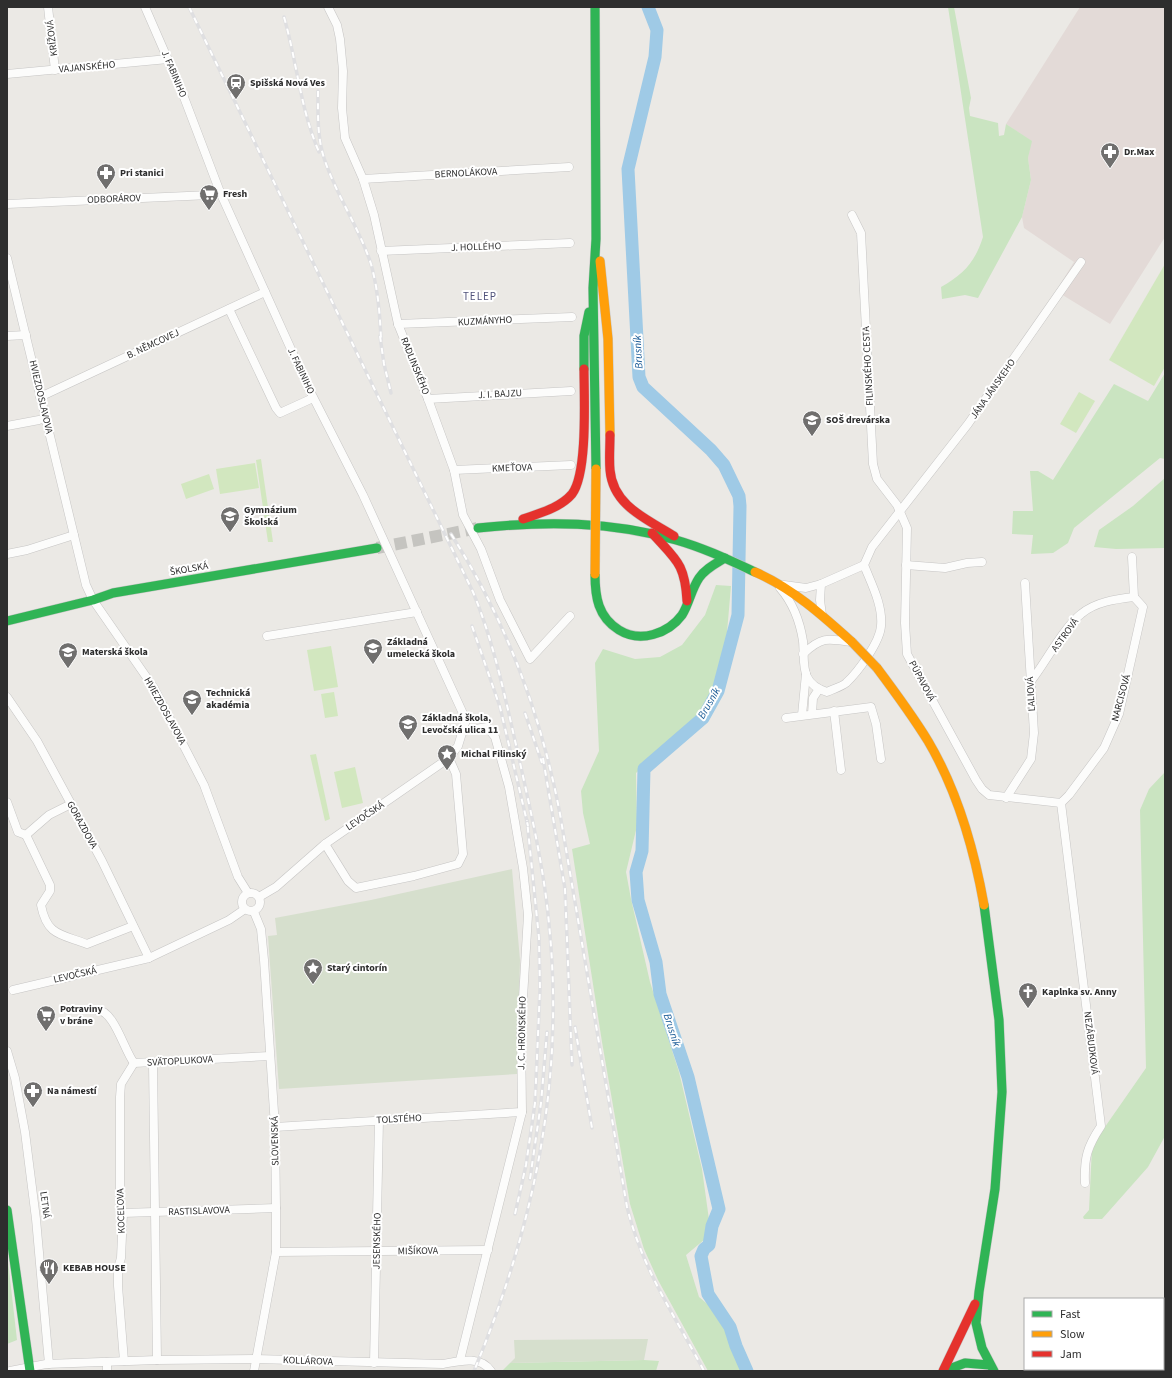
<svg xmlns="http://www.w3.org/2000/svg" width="1172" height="1378" viewBox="0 0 1172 1378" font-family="'Source Sans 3',sans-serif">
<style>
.medical{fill:#e3dad7}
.green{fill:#cae4c1}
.cemetery{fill:#d6dfcd}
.pitch{fill:#d2e7bf}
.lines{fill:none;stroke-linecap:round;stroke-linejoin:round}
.river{stroke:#9fcae6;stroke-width:13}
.secondary-tunnel{stroke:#c5c4c0;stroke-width:12;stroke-dasharray:12 6;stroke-linecap:butt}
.street-casing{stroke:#c6c5c4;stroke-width:9}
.fast-casing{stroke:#c6c5c4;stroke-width:10}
.slow-casing{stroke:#c6c5c4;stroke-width:10}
.jam-casing{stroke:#c6c5c4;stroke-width:10}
.street{stroke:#fcfcfb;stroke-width:8}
.fast{stroke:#30b455;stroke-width:9}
.slow{stroke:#ff9f0a;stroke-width:9}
.jam{stroke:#e5322d;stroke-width:9}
.rail-casing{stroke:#dfdfe1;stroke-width:3.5}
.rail{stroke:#fff;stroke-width:2;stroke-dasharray:6;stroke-linecap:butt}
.slow-bridge-casing{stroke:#c6c5c4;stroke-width:10;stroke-linecap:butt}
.slow-bridge{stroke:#ff9f0a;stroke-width:9}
.labels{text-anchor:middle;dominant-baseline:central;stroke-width:4;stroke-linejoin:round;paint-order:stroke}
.street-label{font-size:10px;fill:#2e2e2e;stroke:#fff}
.poi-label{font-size:10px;font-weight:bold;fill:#2e2e2e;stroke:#fff;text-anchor:start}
.neighbourhood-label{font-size:11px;letter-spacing:1px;fill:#51537b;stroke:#fff}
.water-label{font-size:11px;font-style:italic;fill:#195a96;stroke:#fff}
</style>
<rect width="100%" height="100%" fill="#ebe9e5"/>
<polygon class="medical" points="1080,7 1165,7 1165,237 1110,324 1056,291 1074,262 1024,228 1022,217 1031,180 1028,158 1031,141 1006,124"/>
<g class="green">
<path d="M948 7H954L971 98 969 108 970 116 998 123 999 136 1004 135 1006 124 1032 141 1028 158 1031 180 1022 217 978 298 965 295 942 299 941 287C964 274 975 262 983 237Z"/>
<polygon points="1165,373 1165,459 1160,458 1074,528 1068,543 1053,553 1031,554 1033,535 1012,534 1013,511 1033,511 1030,471 1038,471 1053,480 1114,384 1148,401"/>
<polygon points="1165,478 1165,548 1116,549 1094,547 1099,530 1133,506"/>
<polygon points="716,585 731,586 726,644 707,710 636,773 637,826 626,872 631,899 650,982 679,1072 702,1169 711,1234 686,1255 699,1297 723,1317 735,1336 747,1371 708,1371 658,1280 644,1249 630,1204 602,1042 572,849 590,844 583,813 581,791 599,751 595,663 603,649 635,659 660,657 682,645 705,615"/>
<polygon points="1165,772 1165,1136 1148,1167 1102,1219 1084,1219 1083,1217 1089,1210 1092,1147 1107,1124 1146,1068 1140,810 1149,789"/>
<polygon points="7,1252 17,1340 7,1344"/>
<polygon points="644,1360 659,1361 656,1371 502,1371 510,1363"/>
</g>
<g class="cemetery">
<polygon points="512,869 520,960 517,1074 279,1089 268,936 277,935 275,918 371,900"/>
<polygon points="648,1339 644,1360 510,1363 515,1358 514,1340"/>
</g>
<g class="pitch">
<polygon points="1165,264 1165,367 1154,386 1109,360"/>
<polygon points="1079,392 1095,401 1076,433 1060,424"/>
<polygon points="261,459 273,542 268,542 256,460"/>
<polygon points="255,463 259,488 220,494 216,469"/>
<polygon points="209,474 214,489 186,499 181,484"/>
<polygon points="331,646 338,687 314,691 307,650"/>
<polygon points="334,692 338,716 325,718 321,694"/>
<polygon points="316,754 330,819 325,821 310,755"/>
<polygon points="355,767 363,803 342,808 334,772"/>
</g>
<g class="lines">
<polyline class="river" points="648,7 657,30 655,57 628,169 639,377 643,387 711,450 724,465 739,496 740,506 738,615 718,691 703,718 644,769 642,851 636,872 638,900 656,962 660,994 688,1077 719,1209 712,1226 709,1245 704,1249 701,1256 708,1294 730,1327 736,1346 747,1371"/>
<polyline class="secondary-tunnel" points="377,548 478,528"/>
<defs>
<g id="street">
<polyline points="48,7 55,70"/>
<polyline points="145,7 182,92 220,192 309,389 363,495 466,720 458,746 449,758 325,844 276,887 259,897"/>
<polyline points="328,7 337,25 340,39 343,71 342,108 345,138 363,179 374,215 398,324 428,399 454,470 463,515 481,549 500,600 530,659 570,616"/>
<polyline points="7,74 168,59"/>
<polyline points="363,179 569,167"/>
<polyline points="7,204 210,195 220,192"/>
<polyline points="852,215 861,233 873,464 877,479 897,505 907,528 905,623 907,654 976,780 982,789 989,795 1061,803 1069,795 1104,748 1119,714 1143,607 1134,597"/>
<polyline points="381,251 570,243"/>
<polyline points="7,258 86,585 93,600 154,688 204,785 238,877 248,893"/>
<polyline points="229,309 276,408 280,413 313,398"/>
<polyline points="398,324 572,317"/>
<polyline points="7,336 26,335"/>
<polyline points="40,397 265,292"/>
<polyline points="428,399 571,391"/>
<polyline points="7,426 39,420"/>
<polyline points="454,470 571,465"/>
<polyline points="7,554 27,550 74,535"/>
<polyline points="1132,557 1134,597"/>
<polyline points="906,565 945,568 967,563 982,562"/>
<polyline points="821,584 820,600 822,615"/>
<polyline points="784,585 806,588 821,584 864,565"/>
<path d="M780 588C793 603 800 622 803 641 805 664 799 683 827 692 833 689 841 687 846 683 858 672 880 642 881 626 883 605 871 583 864 565L872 547 968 424 1081 262"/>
<polyline points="267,636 417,612"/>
<path d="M803 654C821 637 827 638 851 642"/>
<path d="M1031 681C1046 662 1063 628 1081 614 1095 602 1116 599 1134 597"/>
<polyline points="7,697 37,741 102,861 149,958"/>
<polyline points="834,711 841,770"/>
<polyline points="812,714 813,698 819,689"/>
<polyline points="802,715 806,674"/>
<polyline points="786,718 871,707 876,724 881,759"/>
<polyline points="1006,798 1031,759 1034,733 1025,583"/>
<polyline points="7,802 18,832 26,835"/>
<path d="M1061 803 1101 1126C1087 1147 1084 1158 1085 1183"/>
<path d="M26 835 50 885V891L41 905C47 936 61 934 87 944L133 926"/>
<polyline points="26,835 49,815 71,804"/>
<polyline points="325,844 348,881 356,888 414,876 458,864 463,854 456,774 449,758"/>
<circle cx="251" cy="902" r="9"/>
<polyline points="254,912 261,929 264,960 275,1127 276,1208 276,1252 254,1371"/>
<polyline points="13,990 149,958 229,920 245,909"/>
<path d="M97 1010C114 1010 124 1050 134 1063L270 1056"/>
<polyline points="7,1051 15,1078 25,1132 36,1219 49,1364"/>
<polyline points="153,1063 157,1360"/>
<polyline points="275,1127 522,1112"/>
<polyline points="123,1213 276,1208"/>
<polyline points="276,1252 488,1250"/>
<polyline points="460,1360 522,1112 521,1031 528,915 523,868 509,787 495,737 487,727 464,731"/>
<polyline points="124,1361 118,1286 118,1268 121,1258 123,1213 120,1208 120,1097 121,1084 134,1063"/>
<polyline points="107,1362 107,1371"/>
<polyline points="374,1363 379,1120"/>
<path d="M10 1371 46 1364 157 1360 255 1359 443 1364C459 1361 480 1355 491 1371"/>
</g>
<g id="fast">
<polyline points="595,7 596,239 593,288 596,469"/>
<polyline points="584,369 584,336 589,312"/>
<path d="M478 528C545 521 611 521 676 540 704 548 729 560 755 572"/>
<path d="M595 574C595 597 598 617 619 630 640 643 668 634 682 615 689 604 691 590 699 578 705 569 715 564 725 558"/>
<polyline points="7,621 93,600 113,593 377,548"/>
<polyline points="984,905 999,1020 1002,1092 995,1189 979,1292 976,1323 982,1348 994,1371"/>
<polyline points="7,1210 30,1371"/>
<polyline points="1163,1345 1165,1342"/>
<polyline points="944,1371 965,1363 989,1365"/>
<polyline points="1132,1371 1135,1369"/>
</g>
<g id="slow">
<polyline points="600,261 608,339 610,435"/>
<path d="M755 572C792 588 822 615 852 642"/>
<path d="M877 668C895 692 912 715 928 741 957 790 974 849 984 905"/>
</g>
<g id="jam">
<path d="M610 435C610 447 609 459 610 470 613 506 647 519 674 536"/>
<path d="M523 519C540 513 560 508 572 494 588 473 584 396 584 369"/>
<path d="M652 533C676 560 685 563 687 601"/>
<polyline points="943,1371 975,1304"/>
</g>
</defs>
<use href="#street" class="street-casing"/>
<use href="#fast" class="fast-casing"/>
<use href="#slow" class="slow-casing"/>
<use href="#jam" class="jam-casing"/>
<use href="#street" class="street"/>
<use href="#fast" class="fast"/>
<use href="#slow" class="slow"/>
<use href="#jam" class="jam"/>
<defs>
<g id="rail">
<path d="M189 7 473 592C495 645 506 702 519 758 531 813 544 868 549 924 565 1080 534 1227 474 1371"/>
<path d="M284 17C297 62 300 108 319 152"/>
<path d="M318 91C318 114 317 136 324 158 336 195 359 227 371 264 378 289 380 314 381 340"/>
<polyline points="380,336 384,364 391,393"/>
<path d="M451 534C506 620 541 714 560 814L627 1207C643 1271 674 1314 704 1371"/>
<polyline points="472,626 500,707 528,826"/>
<polyline points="525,713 542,763"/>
<polyline points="543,758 565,889 572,1065"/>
<polyline points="575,1027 592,1128"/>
<polyline points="530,1179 541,1103 547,1032"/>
<polyline points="515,1214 526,1165 535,1103 540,989 539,938 527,820"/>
</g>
</defs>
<use href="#rail" class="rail-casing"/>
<use href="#rail" class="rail"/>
<defs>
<g id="slow-bridge">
<polyline points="595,574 596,469"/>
<polyline points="852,642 877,668"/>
</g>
</defs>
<use href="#slow-bridge" class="slow-bridge-casing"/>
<use href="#slow-bridge" class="slow-bridge"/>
</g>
<defs>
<symbol id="station-pin" viewBox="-11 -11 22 30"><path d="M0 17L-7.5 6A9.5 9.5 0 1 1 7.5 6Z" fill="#706f6e" stroke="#fff"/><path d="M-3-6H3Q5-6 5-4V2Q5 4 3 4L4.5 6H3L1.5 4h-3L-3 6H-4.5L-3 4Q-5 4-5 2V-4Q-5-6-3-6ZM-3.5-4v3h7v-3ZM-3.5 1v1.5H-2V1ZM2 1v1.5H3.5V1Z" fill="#fff"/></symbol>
<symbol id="pharmacy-pin" viewBox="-11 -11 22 30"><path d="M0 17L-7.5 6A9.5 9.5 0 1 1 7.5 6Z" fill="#706f6e" stroke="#fff"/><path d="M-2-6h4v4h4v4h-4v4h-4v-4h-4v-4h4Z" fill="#fff"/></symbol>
<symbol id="supermarket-pin" viewBox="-11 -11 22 30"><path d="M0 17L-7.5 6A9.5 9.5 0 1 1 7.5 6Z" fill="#706f6e" stroke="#fff"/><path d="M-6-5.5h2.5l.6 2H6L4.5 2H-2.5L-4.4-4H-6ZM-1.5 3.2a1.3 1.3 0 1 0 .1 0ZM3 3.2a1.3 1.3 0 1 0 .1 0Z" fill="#fff"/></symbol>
<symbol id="school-pin" viewBox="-11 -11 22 30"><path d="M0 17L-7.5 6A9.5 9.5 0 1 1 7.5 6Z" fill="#706f6e" stroke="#fff"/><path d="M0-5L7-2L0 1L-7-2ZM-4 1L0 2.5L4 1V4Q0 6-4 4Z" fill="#fff"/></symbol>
<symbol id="sight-pin" viewBox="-11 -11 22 30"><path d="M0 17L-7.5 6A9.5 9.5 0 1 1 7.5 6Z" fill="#706f6e" stroke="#fff"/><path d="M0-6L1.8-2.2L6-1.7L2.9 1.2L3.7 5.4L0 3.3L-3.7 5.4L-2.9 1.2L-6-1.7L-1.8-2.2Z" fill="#fff"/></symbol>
<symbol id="church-pin" viewBox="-11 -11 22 30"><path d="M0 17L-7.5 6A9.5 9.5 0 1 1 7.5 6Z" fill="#706f6e" stroke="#fff"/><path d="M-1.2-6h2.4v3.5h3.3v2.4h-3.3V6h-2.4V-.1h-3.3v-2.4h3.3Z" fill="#fff"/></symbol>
<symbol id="restaurant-pin" viewBox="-11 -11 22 30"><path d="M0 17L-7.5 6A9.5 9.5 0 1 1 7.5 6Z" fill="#706f6e" stroke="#fff"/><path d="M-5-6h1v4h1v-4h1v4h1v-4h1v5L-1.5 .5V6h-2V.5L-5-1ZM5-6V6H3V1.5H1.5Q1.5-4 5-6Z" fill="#fff"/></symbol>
</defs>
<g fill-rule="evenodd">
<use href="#station-pin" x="225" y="72" width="22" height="30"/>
<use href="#pharmacy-pin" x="1099" y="141" width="22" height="30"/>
<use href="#pharmacy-pin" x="95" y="162" width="22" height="30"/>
<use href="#supermarket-pin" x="198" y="183" width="22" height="30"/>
<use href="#school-pin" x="801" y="409" width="22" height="30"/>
<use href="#school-pin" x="219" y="505" width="22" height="30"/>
<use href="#school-pin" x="362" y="637" width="22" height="30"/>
<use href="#school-pin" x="57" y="641" width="22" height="30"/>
<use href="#school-pin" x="181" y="688" width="22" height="30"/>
<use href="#school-pin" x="397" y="713" width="22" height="30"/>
<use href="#sight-pin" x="436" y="743" width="22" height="30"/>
<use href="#sight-pin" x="302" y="957" width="22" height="30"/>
<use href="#church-pin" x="1017" y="981" width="22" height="30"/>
<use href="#supermarket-pin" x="35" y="1004" width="22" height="30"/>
<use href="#pharmacy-pin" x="22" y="1080" width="22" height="30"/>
<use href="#restaurant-pin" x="38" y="1257" width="22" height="30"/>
</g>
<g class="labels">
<g class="street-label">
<text transform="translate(52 38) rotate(-97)">KRÍŽOVÁ</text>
<text transform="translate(87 67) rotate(-5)">VAJANSKÉHO</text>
<text transform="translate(174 74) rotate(67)">J. FABINIHO</text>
<text transform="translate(466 173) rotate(-3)">BERNOLÁKOVA</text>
<text transform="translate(114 199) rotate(-2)">ODBORÁROV</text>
<text transform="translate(476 247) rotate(-2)">J. HOLLÉHO</text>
<text transform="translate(485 321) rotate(-3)">KUZMÁNYHO</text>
<text transform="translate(153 344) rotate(-25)">B. NĚMCOVEJ</text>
<text transform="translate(415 366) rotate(68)">RADLINSKÉHO</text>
<text transform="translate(868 366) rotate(-93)">FILINSKÉHO CESTA</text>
<text transform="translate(301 371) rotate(65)">J. FABINIHO</text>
<text transform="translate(993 389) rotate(-55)">JÁNA JÁNSKEHO</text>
<text transform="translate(500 394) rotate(-3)">J. I. BAJZU</text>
<text transform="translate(41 397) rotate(77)">HVIEZDOSLAVOVA</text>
<text transform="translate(512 468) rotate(-2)">KMEŤOVA</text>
<text transform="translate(189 569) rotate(-10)">ŠKOLSKÁ</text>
<text transform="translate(1065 635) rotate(-54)">ASTROVÁ</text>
<text transform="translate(922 681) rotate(62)">PÚPAVOVÁ</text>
<text transform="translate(1031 694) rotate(-93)">ĽALIOVÁ</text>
<text transform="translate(1121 698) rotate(-75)">NARCISOVÁ</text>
<text transform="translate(165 711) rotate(61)">HVIEZDOSLAVOVA</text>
<text transform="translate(365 816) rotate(-34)">LEVOČSKÁ</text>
<text transform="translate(82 825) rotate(61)">GORAZDOVA</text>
<text transform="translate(75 975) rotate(-13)">LEVOČSKÁ</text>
<text transform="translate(522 1033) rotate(-89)">J. C. HRONSKÉHO</text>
<text transform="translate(1091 1043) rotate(83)">NEZÁBUDKOVÁ</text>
<text transform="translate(180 1061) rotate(-3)">SVÄTOPLUKOVA</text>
<text transform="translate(399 1119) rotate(-3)">TOLSTÉHO</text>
<text transform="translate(275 1141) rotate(-91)">SLOVENSKÁ</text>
<text transform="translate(45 1205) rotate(83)">LETNÁ</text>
<text transform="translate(121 1211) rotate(-92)">KOCEĽOVA</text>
<text transform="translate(199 1211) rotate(-2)">RASTISLAVOVA</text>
<text transform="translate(377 1241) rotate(-89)">JESENSKÉHO</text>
<text transform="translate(418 1251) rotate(-1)">MIŠÍKOVA</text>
<text transform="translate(308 1361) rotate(2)">KOLLÁROVA</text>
</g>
<g class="poi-label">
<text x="250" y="83">Spišská Nová Ves</text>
<text x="1124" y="152">Dr.Max</text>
<text x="120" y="173">Pri stanici</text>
<text x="223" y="194">Fresh</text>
<text x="826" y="420">SOŠ drevárska</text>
<text x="244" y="510">Gymnázium<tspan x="244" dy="12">Školská</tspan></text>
<text x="387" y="642">Základná<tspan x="387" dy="12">umelecká škola</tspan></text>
<text x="82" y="652">Materská škola</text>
<text x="206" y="693">Technická<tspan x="206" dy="12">akadémia</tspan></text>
<text x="422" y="718">Základná škola,<tspan x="422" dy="12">Levočská ulica 11</tspan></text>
<text x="461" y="754">Michal Filinský</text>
<text x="327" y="968">Starý cintorín</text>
<text x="1042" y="992">Kaplnka sv. Anny</text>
<text x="60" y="1009">Potraviny<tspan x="60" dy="12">v bráne</tspan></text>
<text x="47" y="1091">Na námestí</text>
<text x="63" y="1268">KEBAB HOUSE</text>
</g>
<g class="neighbourhood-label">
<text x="480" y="296">TELEP</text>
</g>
<g class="water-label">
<text transform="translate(638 352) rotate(-93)">Brusník</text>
<text transform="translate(709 703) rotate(-60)">Brusník</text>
<text transform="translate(672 1030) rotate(72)">Brusník</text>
</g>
</g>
<rect width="1172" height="1378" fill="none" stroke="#2e2e2e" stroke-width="16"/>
<rect x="1024" y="1298" width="140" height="72" fill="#ffffff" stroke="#ababab"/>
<rect x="1032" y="1311" width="20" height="6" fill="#30b455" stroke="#ababab"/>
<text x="1060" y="1318" font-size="12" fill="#2e2e2e">Fast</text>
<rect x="1032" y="1331" width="20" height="6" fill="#ff9f0a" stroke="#ababab"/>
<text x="1060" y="1338" font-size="12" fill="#2e2e2e">Slow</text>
<rect x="1032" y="1351" width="20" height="6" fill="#e5322d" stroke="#ababab"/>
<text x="1060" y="1358" font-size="12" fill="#2e2e2e">Jam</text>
</svg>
